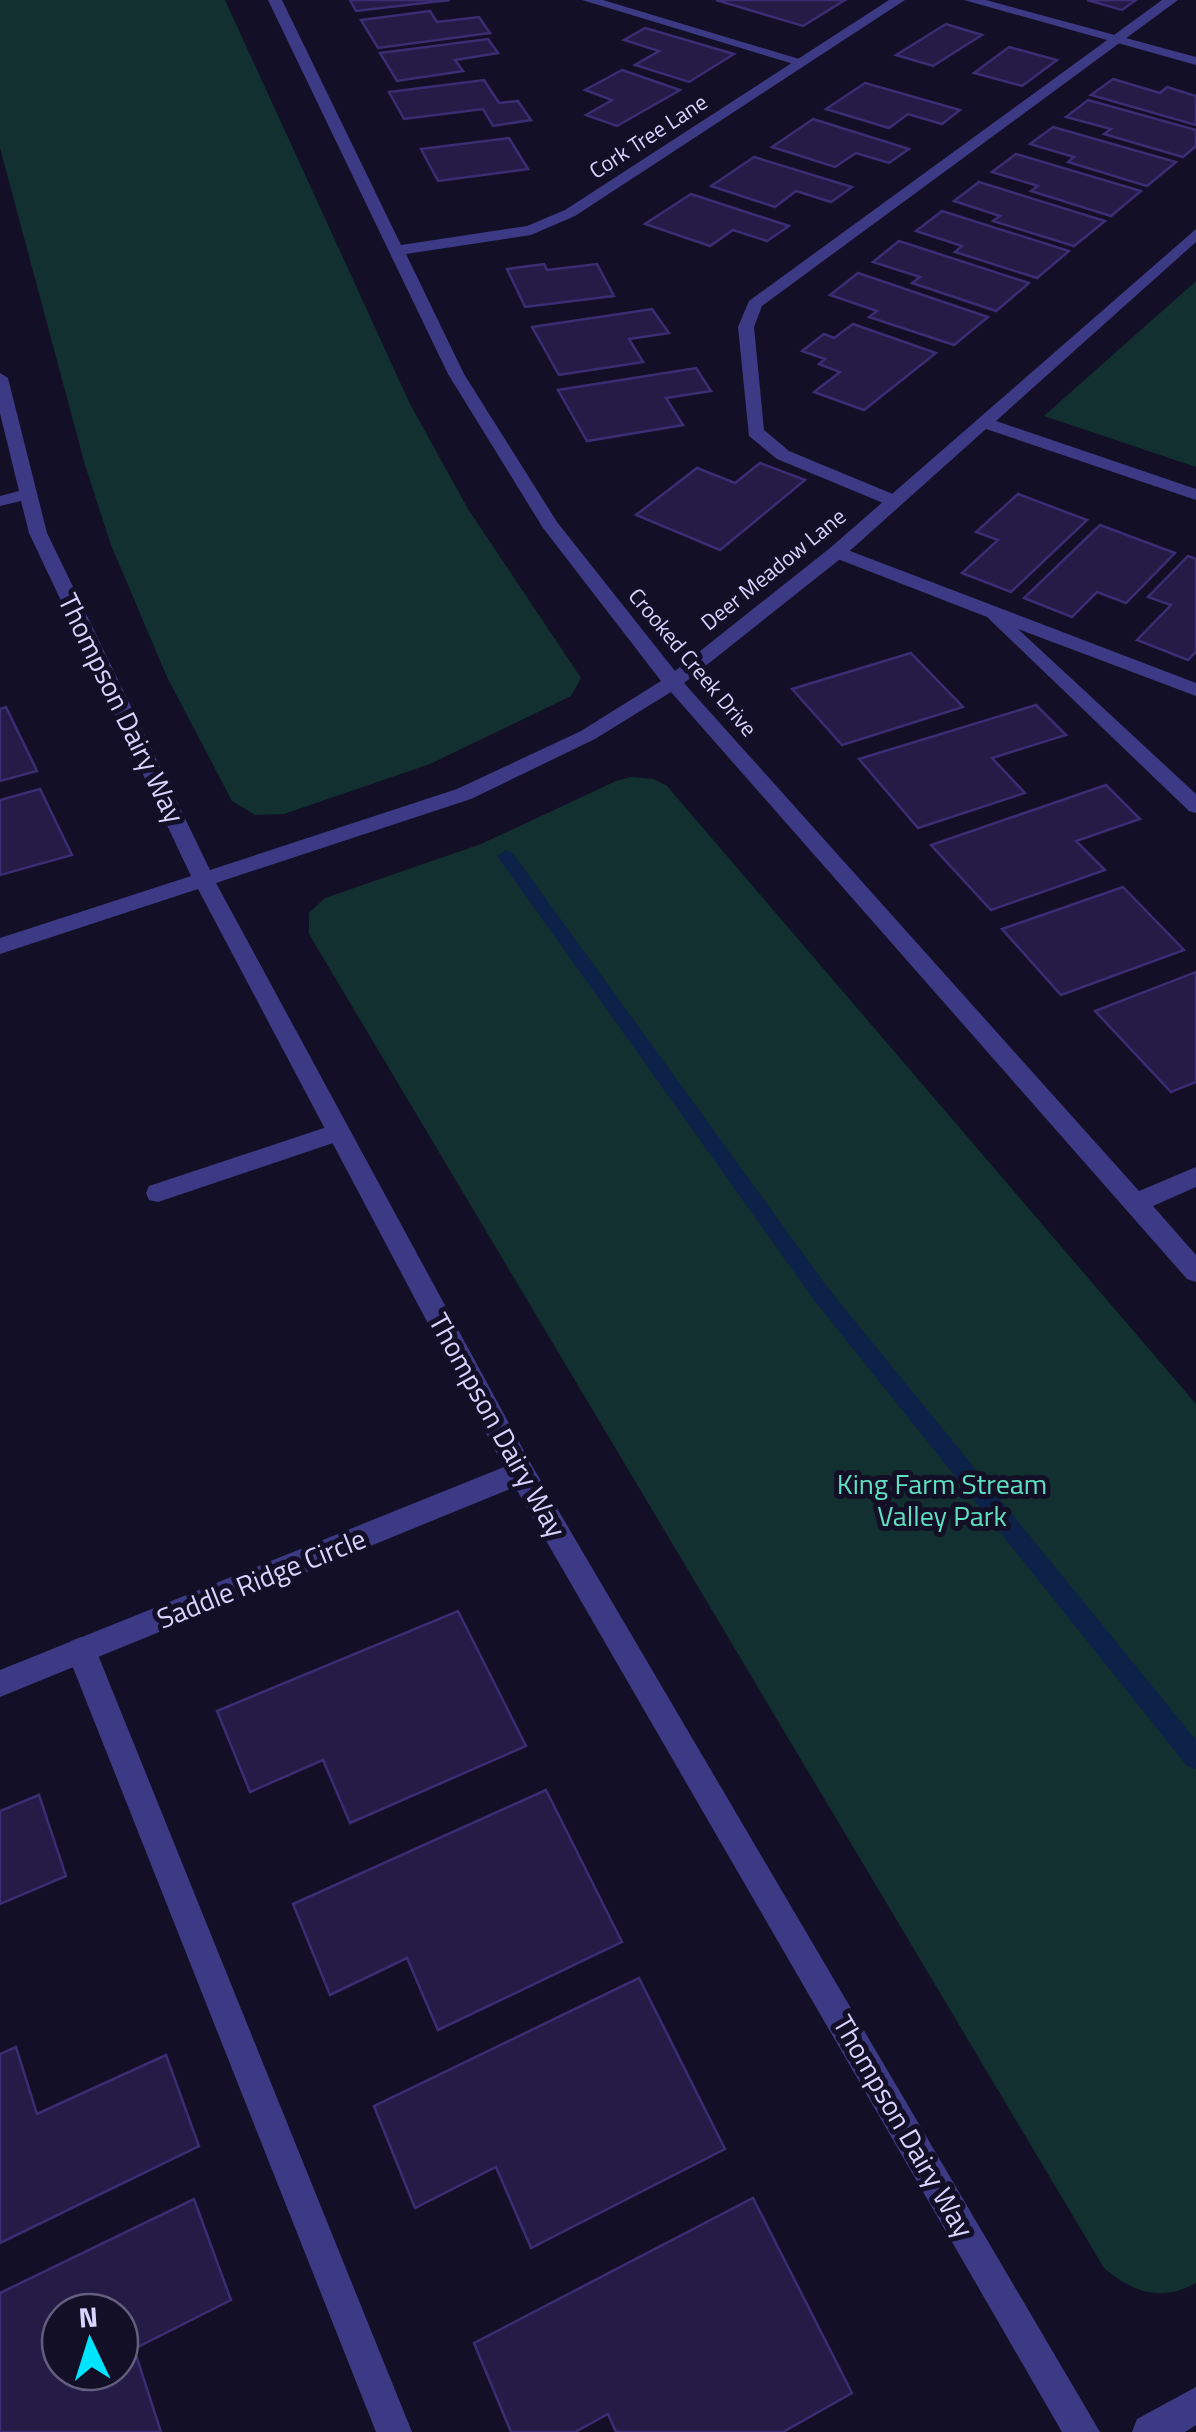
<svg xmlns="http://www.w3.org/2000/svg" width="1196" height="2432" viewBox="0 0 1196 2432" font-family="'Titillium Web',sans-serif">
<style>
.green{fill:#12302f}
.lines{fill:none;stroke-linecap:round;stroke-linejoin:round}
.stream{fill:#0c2248;fill-rule:evenodd}
.building{fill:#241b47;stroke:#3b2d73;stroke-width:2.5;fill-rule:evenodd}
.service{fill:#3d3a85;fill-rule:evenodd}
.minor{fill:#3d3a85;fill-rule:evenodd}
.labels{text-anchor:middle;dominant-baseline:central;stroke-width:10;stroke-linejoin:round;paint-order:stroke}
.far-street-label{font-size:22px;fill:#d9d4ff;stroke:#130f26}
.street-label{font-size:28px;fill:#d9d4ff;stroke:#130f26}
.park-label{font-size:28px;fill:#5fe0c0;stroke:#130f26}
</style>
<rect width="100%" height="100%" fill="#130f26"/>
<g class="green">
<polygon points="0,0 225,0 410,404 468,509 581,678 571,696 430,764 284,814 255,815 232,801 167,677 111,545 85,465 0,148"/>
<polygon points="1196,281 1196,467 1044,416"/>
<path d="M631 777 654 779 667 786 1196 1404V2283C1161 2302 1133 2293 1104 2268L309 934V913L325 898 481 844 616 781Z"/>
</g>
<g class="lines">
<polygon class="stream" points="506,850 512,852 828,1288 1196,1740 1196,1769 1187,1766 814,1300 500,860 497,856"/>
</g>
<g class="building">
<polygon points="350,0 450,0 356,11"/>
<polygon points="716,0 845,0 803,26"/>
<polygon points="1087,0 1136,0 1122,10"/>
<polygon points="430,11 437,22 479,17 490,33 378,48 361,20"/>
<polygon points="946,24 982,35 933,66 896,55"/>
<polygon points="645,28 734,54 689,82 635,65 659,51 624,40"/>
<polygon points="488,39 498,53 455,60 463,71 397,81 380,53"/>
<polygon points="1009,47 1057,60 1022,86 974,73"/>
<polygon points="622,70 680,90 617,126 586,115 612,100 585,90"/>
<polygon points="1113,79 1160,93 1167,87 1196,96 1196,125 1091,95"/>
<polygon points="484,80 499,103 518,101 531,120 493,126 483,109 404,119 389,92"/>
<polygon points="865,83 960,110 942,124 908,114 889,128 826,109"/>
<polygon points="1088,100 1196,130 1196,146 1183,157 1104,134 1111,129 1066,117"/>
<polygon points="813,119 909,149 889,163 856,153 835,167 772,147"/>
<polygon points="1053,127 1176,162 1147,186 1068,162 1074,157 1030,144"/>
<polygon points="509,138 528,169 438,181 421,149"/>
<polygon points="1016,154 1141,191 1111,216 1031,191 1038,186 992,172"/>
<polygon points="754,157 852,187 831,202 796,191 775,207 711,186"/>
<polygon points="979,182 1105,221 1074,246 993,221 1000,216 954,201"/>
<polygon points="691,194 789,226 767,241 733,230 710,246 645,224"/>
<polygon points="942,211 1069,251 1037,278 955,252 962,246 916,231"/>
<polygon points="899,241 1029,283 996,311 912,283 920,277 873,262"/>
<polygon points="544,264 547,270 597,264 614,296 525,307 507,269"/>
<polygon points="858,273 988,317 954,345 869,317 877,311 830,295"/>
<polygon points="652,309 669,333 629,339 643,362 559,375 532,327"/>
<polygon points="853,324 936,353 864,410 814,392 840,372 819,364 825,359 802,351 824,334 834,338"/>
<polygon points="696,368 711,391 666,398 683,425 587,441 558,390"/>
<polygon points="760,463 805,480 720,550 636,515 697,468 735,483"/>
<polygon points="1018,494 1087,520 1011,592 962,573 998,540 976,532"/>
<polygon points="1100,525 1175,553 1126,603 1097,592 1072,617 1024,598"/>
<polygon points="1188,556 1196,559 1196,652 1188,660 1137,640 1171,605 1148,597"/>
<polygon points="911,653 963,707 842,745 792,689"/>
<polygon points="1036,705 1066,735 992,758 1025,793 918,828 859,759"/>
<polygon points="6,707 37,771 0,781 0,709"/>
<polygon points="1106,785 1140,819 1076,841 1105,870 991,910 931,845"/>
<polygon points="40,789 72,855 0,875 0,800"/>
<polygon points="1123,887 1184,950 1061,995 1002,929"/>
<polygon points="1196,972 1196,1082 1171,1092 1095,1011"/>
<polygon points="458,1611 526,1746 350,1823 323,1760 250,1792 217,1711"/>
<polygon points="546,1790 622,1942 438,2030 407,1958 330,1995 293,1904"/>
<polygon points="39,1795 66,1876 0,1904 0,1811"/>
<polygon points="639,1978 725,2149 531,2248 496,2167 415,2208 374,2106"/>
<polygon points="16,2047 37,2114 166,2055 199,2146 0,2243 0,2054"/>
<polygon points="753,2198 852,2393 783,2432 616,2432 608,2414 575,2432 511,2432 474,2343"/>
<path d="M194 2199 231 2300 134 2349 161 2432H0V2293ZM60 2312H120V2372H60Z"/>
</g>
<g class="lines">
<g class="service">
<polygon points="582,0 603,0 809,62 797,65"/>
<polygon points="1162,0 1178,0 762,306 754,327 764,430 789,451 900,497 900,505 888,505 777,459 749,436 738,327 749,301"/>
<polygon points="837,546 1196,683 1196,696 1018,629 1196,794 1196,813 1189,811 987,617 830,556 830,548"/>
<polygon points="339,1123 351,1132 348,1138 158,1202 149,1200 146,1193 149,1186"/>
<polygon points="81,1637 91,1641 96,1650 412,2432 376,2432 66,1650 71,1641"/>
</g>
<g class="minor">
<polygon points="268,0 282,0 401,245 527,226 565,210 889,0 905,0 575,216 531,235 406,254 464,374 557,522 675,671 830,548 1196,229 1196,242 996,421 1196,489 1196,500 986,429 844,556 684,683 1139,1191 1196,1167 1196,1187 1153,1206 1196,1255 1196,1282 1187,1279 671,692 595,739 471,799 216,883 531,1464 1100,2432 1062,2432 515,1487 0,1697 0,1670 504,1467 198,889 0,954 0,938 191,876 29,533 21,501 0,506 0,496 19,491 0,413 0,373 8,378 47,533 210,870 457,789 581,731 661,681 543,528 448,374"/>
<polygon points="964,0 986,0 1196,57 1196,65"/>
<polygon points="1196,2387 1196,2425 1185,2432 1132,2432 1137,2419"/>
</g>
</g>
<g class="labels">
<g class="far-street-label">
<text transform="translate(648 136) rotate(-33)">Cork Tree Lane</text>
<text transform="translate(773 569) rotate(-39)">Deer Meadow Lane</text>
<text transform="translate(693 662) rotate(50)">Crooked Creek Drive</text>
</g>
<g class="street-label">
<text transform="translate(122 708) rotate(64)">Thompson Dairy Way</text>
<text transform="translate(498 1425) rotate(61)">Thompson Dairy Way</text>
<text transform="translate(261 1578) rotate(-22)">Saddle Ridge Circle</text>
<text transform="translate(904 2126) rotate(60)">Thompson Dairy Way</text>
</g>
<g class="park-label">
<text x="942" y="1483">King Farm Stream<tspan x="942" dy="32">Valley Park</tspan></text>
</g>
</g>
<g transform="translate(90 2342) rotate(356)"><circle r="48" fill="#130f26" stroke="#625e7d" stroke-width="2.5"/>
<path d="M0-8L18 38L0 25L-18 38Z" fill="#00e5ff"/>
<text y="-15" font-size="28" font-weight="bold" text-anchor="middle" fill="#d9d4ff">N</text>
</g>
</svg>
